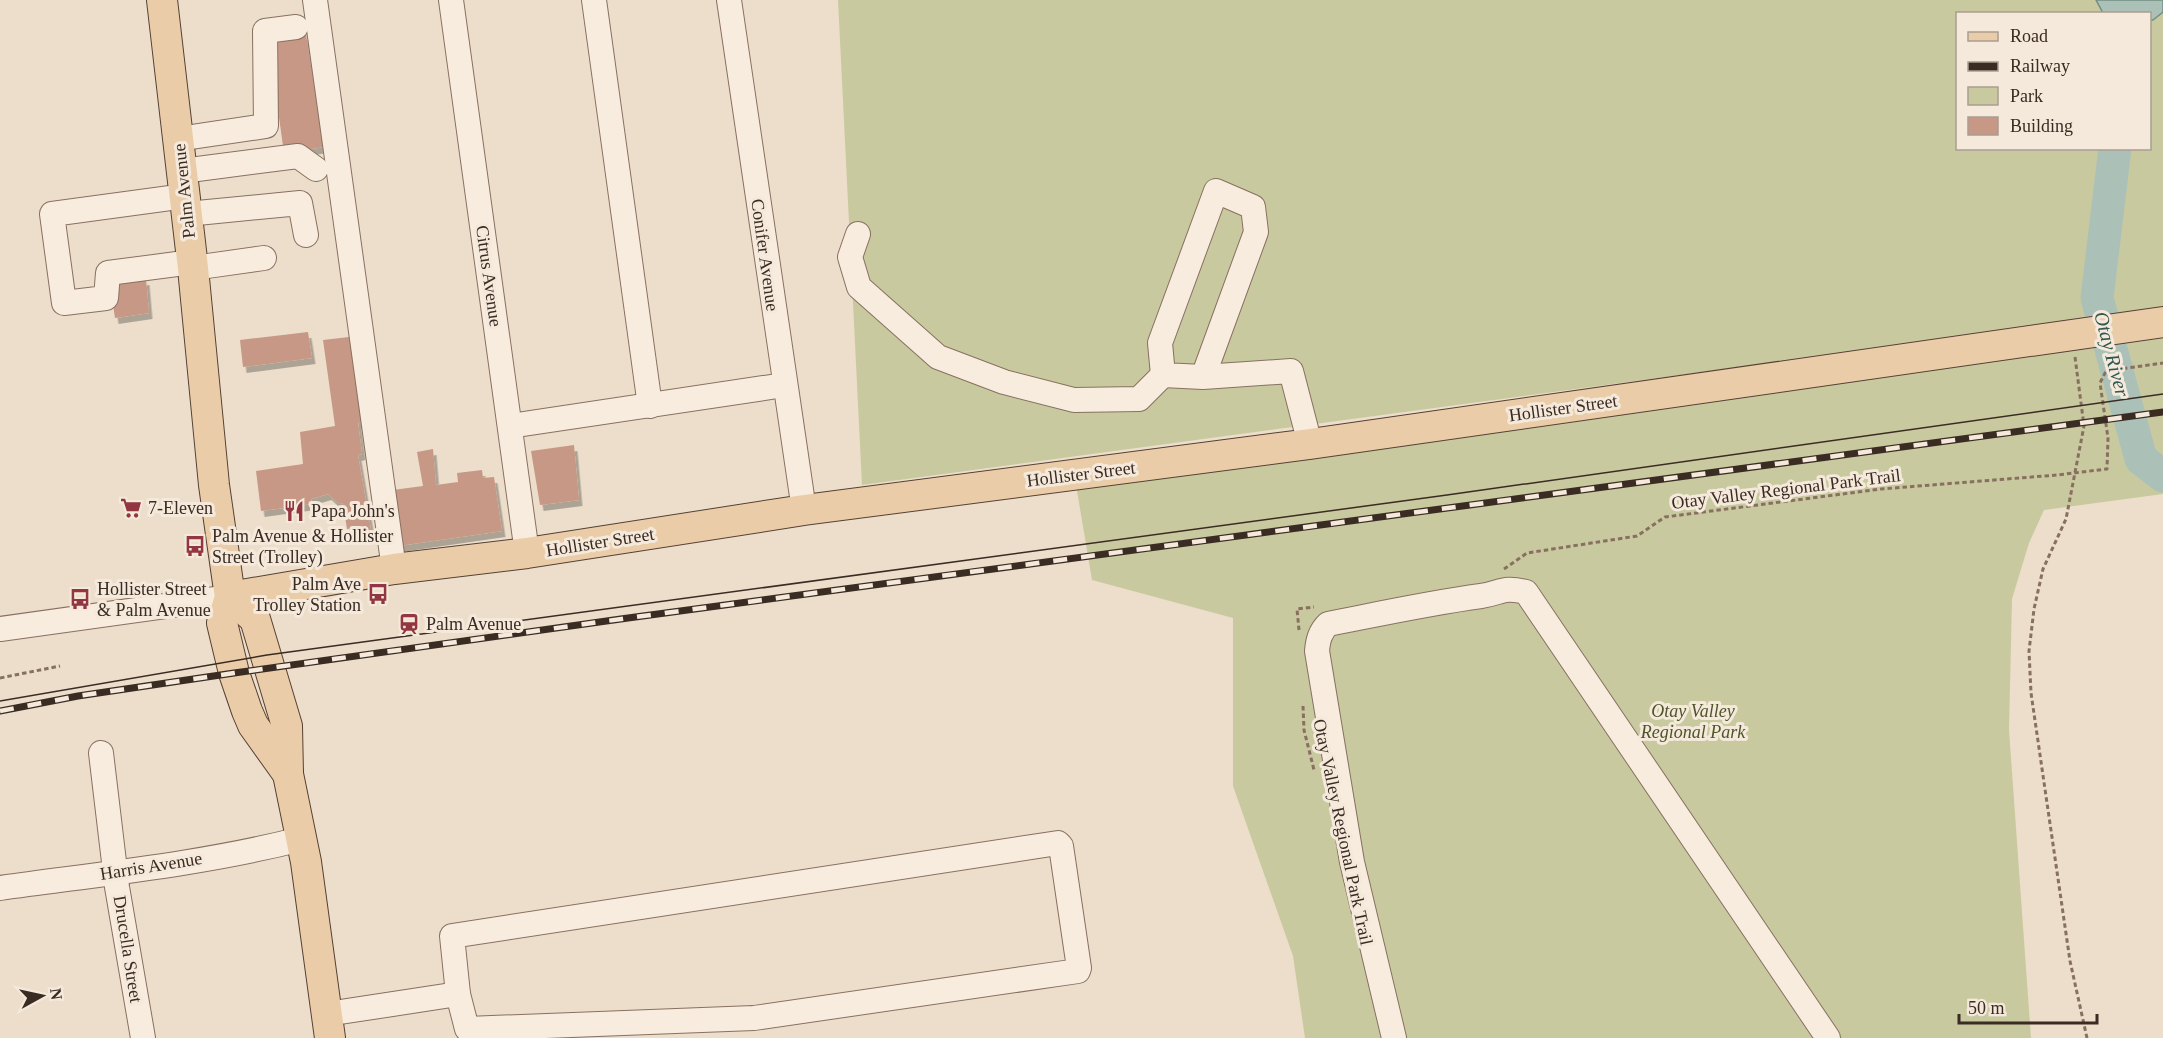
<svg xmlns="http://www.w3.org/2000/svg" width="2163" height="1038" viewBox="0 0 2163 1038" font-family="'Times New Roman',serif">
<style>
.green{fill:#c9c9a0;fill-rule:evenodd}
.water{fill:#abc1b8;stroke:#728f84;stroke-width:1.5}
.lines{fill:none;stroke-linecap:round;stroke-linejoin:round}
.river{stroke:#abc1b8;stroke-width:33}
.building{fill:#c69885;filter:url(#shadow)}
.minor-casing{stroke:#887061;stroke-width:26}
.major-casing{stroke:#564034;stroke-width:32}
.path{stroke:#887061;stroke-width:3;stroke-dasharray:4.5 3;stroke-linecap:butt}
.minor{stroke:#f7ecde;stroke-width:24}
.major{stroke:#eacda8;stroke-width:30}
.tram{stroke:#3a2b23;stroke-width:1.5}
.rail-casing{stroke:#3a2b23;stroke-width:7}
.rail{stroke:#f4e9db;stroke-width:4.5;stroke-dasharray:14;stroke-linecap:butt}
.labels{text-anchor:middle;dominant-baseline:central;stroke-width:6;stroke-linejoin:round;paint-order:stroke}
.street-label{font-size:18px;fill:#3a2b23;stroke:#f4e9db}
.poi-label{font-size:18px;fill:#3a2b23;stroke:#f4e9db;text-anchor:start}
.park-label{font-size:18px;font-style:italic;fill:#4f542b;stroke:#f4e9db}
.water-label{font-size:20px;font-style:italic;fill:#335851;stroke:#f4e9db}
</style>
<defs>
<filter id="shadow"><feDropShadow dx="3.5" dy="6" stdDeviation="0" flood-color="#0004"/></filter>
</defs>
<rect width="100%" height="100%" fill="#ecdecb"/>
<path class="green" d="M838 0H2163V494L2044 510 2029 543 2012 599 2009 730 2031 1038H1305L1293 956 1233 786V618L1092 580 1076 485 1871 379 1932 341 862 485ZM1958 14H2150V148H1958Z"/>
<polygon class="water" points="2096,0 2163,0 2163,12 2153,20 2150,20 2150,14 2103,13"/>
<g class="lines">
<polyline class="river" points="2115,148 2097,298 2141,459 2163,476"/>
</g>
<g class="building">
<polygon points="306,34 324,147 284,153 268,39"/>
<polygon points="146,279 149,313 115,318 110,285"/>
<polygon points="308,332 312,358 243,367 240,340"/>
<polygon points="349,337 362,422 358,423 362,454 358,455 371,530 355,533 355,528 347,529 343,503 339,504 328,494 311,499 312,504 261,511 256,471 303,464 300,432 335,426 323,340"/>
<polygon points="574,445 579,500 540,505 531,451"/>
<polygon points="433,449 436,485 458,482 457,473 482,470 483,478 494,477 502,531 391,547 385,491 423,486 417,452"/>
</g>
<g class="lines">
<defs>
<g id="minor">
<polyline points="315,0 394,569"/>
<polyline points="451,0 527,553"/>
<polyline points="594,0 650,406"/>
<polyline points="729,0 804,510"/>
<polyline points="178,139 266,126 265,31 296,27"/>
<polyline points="182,171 298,156 316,169"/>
<polyline points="185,196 52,214 64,303 106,298 108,273 192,262"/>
<polyline points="187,214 300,203 306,235"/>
<polyline points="858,234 850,257 859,287 938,357 1004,382 1074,400 1139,399 1163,375"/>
<polyline points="193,268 264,258"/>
<polyline points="1203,377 1256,232 1253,207 1216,191 1160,343 1163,375 1203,377 1291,371 1310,444"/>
<polyline points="510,426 784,385"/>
<polyline points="0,629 230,597"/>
<polyline points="101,753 117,887 143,1038"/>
<polygon points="1058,843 1061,846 1079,968 1078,971 754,1018 467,1029 458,994 452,936"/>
<path d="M0 888C100 874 203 864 301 839"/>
<polyline points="327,1014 458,994"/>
<path d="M1394 1038 1352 862 1317 651C1318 640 1320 632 1328 624 1379 614 1429 603 1481 596 1502 593 1502 586 1526 592L1828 1038"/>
</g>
<g id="major">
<polyline points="162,0 193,268 214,485 230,597 222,623 234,673 247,711 253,725 288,774"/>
<polyline points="230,597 394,569 527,553 804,510 1310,444 2163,322"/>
<polyline points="230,597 255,619 287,726 288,774 306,862 330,1038"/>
</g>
</defs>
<use href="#minor" class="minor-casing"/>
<use href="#major" class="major-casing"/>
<g class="path">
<polyline points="2075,357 2084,426 2066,519 2043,569 2034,609 2029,651 2031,693 2070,961 2087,1038"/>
<polyline points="1504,569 1527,553 1637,536 1665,517 1881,489 2057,475 2107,469 2108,438 2100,383 2106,371 2163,363"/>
<polyline points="1299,630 1297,609 1314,607"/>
<polyline points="0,678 60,666"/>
<polyline points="1303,706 1304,730 1314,770"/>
</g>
<use href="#minor" class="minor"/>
<use href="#major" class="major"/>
<polyline class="tram" points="0,701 267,655 1447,495 2163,394"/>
<defs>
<polyline id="rail" points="0,711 78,696 234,673 628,618 2163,412"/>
</defs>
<use href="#rail" class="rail-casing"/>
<use href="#rail" class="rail"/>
</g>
<defs>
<symbol id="supermarket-bare" viewBox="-9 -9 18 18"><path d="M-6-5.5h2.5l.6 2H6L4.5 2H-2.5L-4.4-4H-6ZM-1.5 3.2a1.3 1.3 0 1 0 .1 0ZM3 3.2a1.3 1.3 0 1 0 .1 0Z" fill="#923642" stroke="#f4e9db" stroke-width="2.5" paint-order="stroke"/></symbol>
<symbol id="restaurant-bare" viewBox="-9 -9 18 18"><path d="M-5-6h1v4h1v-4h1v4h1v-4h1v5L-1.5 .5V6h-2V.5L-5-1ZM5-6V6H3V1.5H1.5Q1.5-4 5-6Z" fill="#923642" stroke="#f4e9db" stroke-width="2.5" paint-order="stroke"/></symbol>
<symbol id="bus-bare" viewBox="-9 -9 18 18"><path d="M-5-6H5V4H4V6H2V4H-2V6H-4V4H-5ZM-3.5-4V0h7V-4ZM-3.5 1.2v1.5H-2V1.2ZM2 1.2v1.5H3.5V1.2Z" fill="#923642" stroke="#f4e9db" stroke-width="2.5" paint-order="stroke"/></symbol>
<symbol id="station-bare" viewBox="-9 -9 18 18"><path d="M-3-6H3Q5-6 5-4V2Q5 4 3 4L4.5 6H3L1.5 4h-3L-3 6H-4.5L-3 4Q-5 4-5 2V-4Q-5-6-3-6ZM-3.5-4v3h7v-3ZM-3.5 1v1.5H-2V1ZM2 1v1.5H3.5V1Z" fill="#923642" stroke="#f4e9db" stroke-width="2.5" paint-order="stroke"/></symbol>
</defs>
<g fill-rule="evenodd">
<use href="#supermarket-bare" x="116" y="493" width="30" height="30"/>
<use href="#restaurant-bare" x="279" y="496" width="30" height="30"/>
<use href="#bus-bare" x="180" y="531" width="30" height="30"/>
<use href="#bus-bare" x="363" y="579" width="30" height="30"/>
<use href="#bus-bare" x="65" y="584" width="30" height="30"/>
<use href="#station-bare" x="394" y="609" width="30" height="30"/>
</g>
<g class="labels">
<g class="street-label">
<text transform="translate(184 191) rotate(-96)">Palm Avenue</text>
<text transform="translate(765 255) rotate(82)">Conifer Avenue</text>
<text transform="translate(489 276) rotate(82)">Citrus Avenue</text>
<text transform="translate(1563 408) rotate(-8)">Hollister Street</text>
<text transform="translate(1081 474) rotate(-7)">Hollister Street</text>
<text transform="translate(1786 489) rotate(-7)">Otay Valley Regional Park Trail</text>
<text transform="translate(600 542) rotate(-9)">Hollister Street</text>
<text transform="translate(1343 832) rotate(78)">Otay Valley Regional Park Trail</text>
<text transform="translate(151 866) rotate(-9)">Harris Avenue</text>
<text transform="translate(128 949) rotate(81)">Drucella Street</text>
</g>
<g class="poi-label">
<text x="148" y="508">7-Eleven</text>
<text x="311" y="511">Papa John's</text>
<text x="212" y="536">Palm Avenue &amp; Hollister<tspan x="212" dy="21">Street (Trolley)</tspan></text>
<text x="361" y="584" text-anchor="end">Palm Ave<tspan x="361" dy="21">Trolley Station</tspan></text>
<text x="97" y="589">Hollister Street<tspan x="97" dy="21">&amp; Palm Avenue</tspan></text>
<text x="426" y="624">Palm Avenue</text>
</g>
<g class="park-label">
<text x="1693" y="711">Otay Valley<tspan x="1693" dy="21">Regional Park</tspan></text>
</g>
<g class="water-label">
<text transform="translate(2112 354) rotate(75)">Otay River</text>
</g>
</g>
<rect x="1956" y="12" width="195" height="138" fill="#f4e9db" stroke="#aa9d91" stroke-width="1.5"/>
<rect x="1968" y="32" width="30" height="9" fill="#eacda8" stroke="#aa9d91" stroke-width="1.5"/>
<text x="2010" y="42" font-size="18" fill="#3a2b23">Road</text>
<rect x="1968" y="62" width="30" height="9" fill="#3a2b23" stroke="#aa9d91" stroke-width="1.5"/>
<text x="2010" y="72" font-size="18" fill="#3a2b23">Railway</text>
<rect x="1968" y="87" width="30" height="18" fill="#c9c9a0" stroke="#aa9d91" stroke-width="1.5"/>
<text x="2010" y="102" font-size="18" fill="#3a2b23">Park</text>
<rect x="1968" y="117" width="30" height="18" fill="#c69885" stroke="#aa9d91" stroke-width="1.5"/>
<text x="2010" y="132" font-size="18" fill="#3a2b23">Building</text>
<g transform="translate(42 996) rotate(82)" stroke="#f4e9db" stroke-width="4.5" paint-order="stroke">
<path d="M0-4.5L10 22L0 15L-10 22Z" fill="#3a2b23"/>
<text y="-9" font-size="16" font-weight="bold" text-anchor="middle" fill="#3a2b23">N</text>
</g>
<path d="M1959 1014v9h138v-9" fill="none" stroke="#3a2b23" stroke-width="3"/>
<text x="1968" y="1014" font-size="18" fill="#3a2b23" stroke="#f4e9db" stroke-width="4.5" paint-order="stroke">50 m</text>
</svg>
